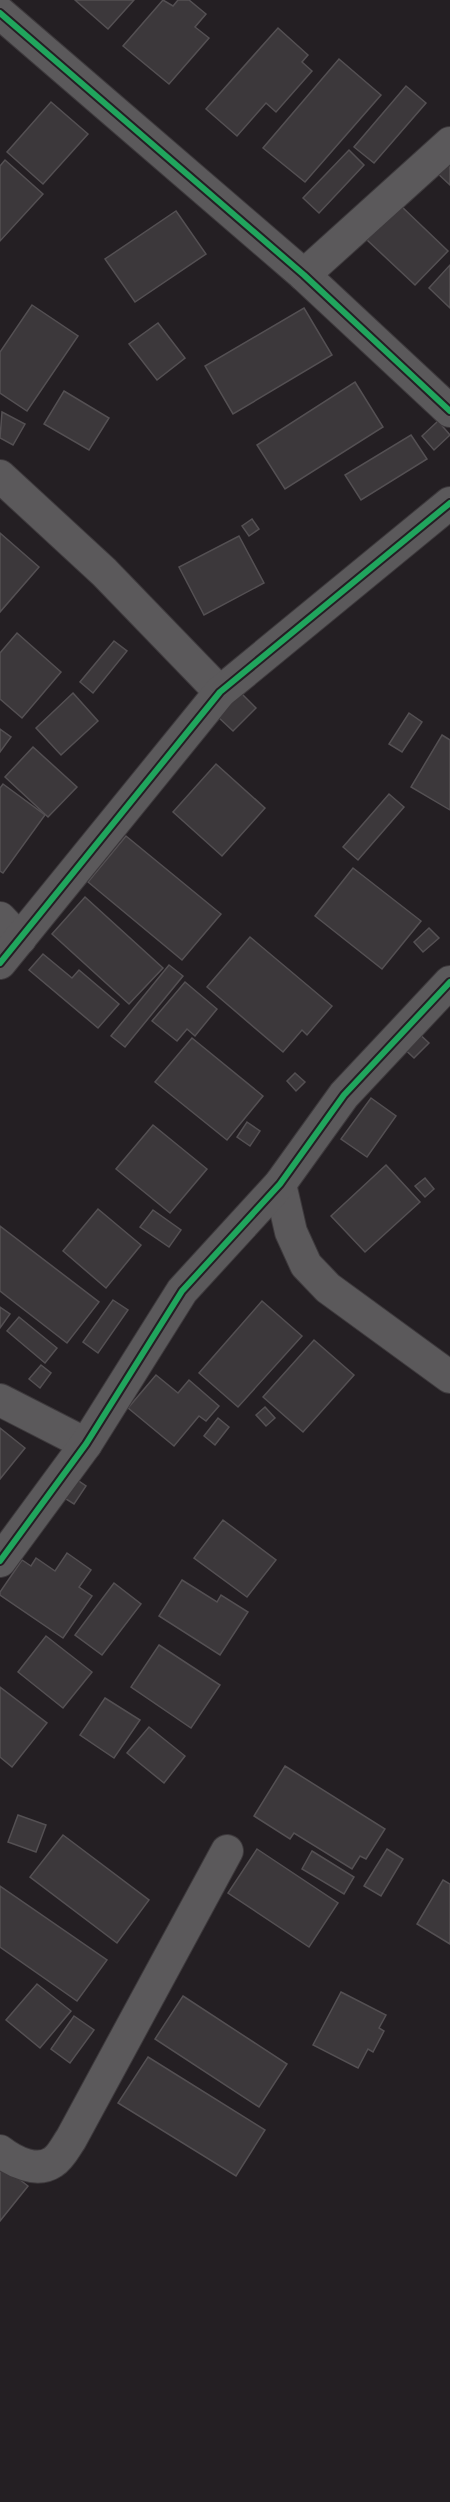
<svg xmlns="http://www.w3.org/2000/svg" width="450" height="2502" viewBox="0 0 450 2502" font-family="'Source Sans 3',sans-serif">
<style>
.building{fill:#3c383b;stroke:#545053;stroke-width:1.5}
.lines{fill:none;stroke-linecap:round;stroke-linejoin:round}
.street-casing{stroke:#3d393c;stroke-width:34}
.street{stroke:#5b595b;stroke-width:32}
.cycleway-casing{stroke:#251e24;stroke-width:10}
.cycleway{stroke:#20a55d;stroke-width:6}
</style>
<rect width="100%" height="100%" fill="#241f23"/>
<g class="building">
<polygon points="75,0 134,0 108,29"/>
<polygon points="163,0 173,6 178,0 189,0 206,14 195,27 209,38 169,84 123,46"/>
<polygon points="278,28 308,55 302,62 312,71 276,112 266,103 237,136 206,109"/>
<polygon points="339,59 381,95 305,182 263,148"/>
<polygon points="406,86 426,103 374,163 354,147"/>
<polygon points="51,102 88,134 43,184 7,152"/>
<polygon points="349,150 364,165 319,213 303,198"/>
<polygon points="450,156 450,185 435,171"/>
<polygon points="5,160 43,194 0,241 0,166"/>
<polygon points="400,205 448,251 415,285 367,240"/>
<polygon points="176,211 206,254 135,302 105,259"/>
<polygon points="450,265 450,308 429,288"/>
<polygon points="32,305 78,336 27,411 0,393 0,352"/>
<polygon points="304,308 332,355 233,414 205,366"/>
<polygon points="158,323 185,358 157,380 129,344"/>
<polygon points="355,382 383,427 285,489 257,445"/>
<polygon points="64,391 109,418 89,450 44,424"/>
<polygon points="2,412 25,424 13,445 0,438"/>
<polygon points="438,421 450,435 434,450 422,436"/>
<polygon points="411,435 427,459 361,500 345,475"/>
<polygon points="252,519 259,529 249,536 242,526"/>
<polygon points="0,533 39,567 0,612"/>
<polygon points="239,536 264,583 204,615 179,567"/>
<polygon points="17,633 61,672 22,718 0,699 0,653"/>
<polygon points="114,641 127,651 93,693 80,682"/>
<polygon points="240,692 256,708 233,731 217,716"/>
<polygon points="73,693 98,721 61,755 36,728"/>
<polygon points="409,713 422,722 402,752 389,744"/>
<polygon points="0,729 11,737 0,752"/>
<polygon points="442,735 450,740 450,810 411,787"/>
<polygon points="33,747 77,787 48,817 5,777"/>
<polygon points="216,764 265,808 222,856 173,812"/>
<polygon points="3,784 45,815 3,873 0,871 0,788"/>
<polygon points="389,794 404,807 358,860 343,847"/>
<polygon points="126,836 221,914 182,960 88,882"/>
<polygon points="353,868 421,921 382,969 315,916"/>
<polygon points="85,897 163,968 129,1004 52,934"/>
<polygon points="429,928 439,938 423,952 414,942"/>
<polygon points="250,937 332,1006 307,1035 302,1030 283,1052 207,987"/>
<polygon points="43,954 72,978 79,970 119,1004 98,1028 29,970"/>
<polygon points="169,965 183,976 125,1047 111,1036"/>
<polygon points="185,982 217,1009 195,1036 187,1029 177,1041 152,1021"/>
<polygon points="414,1029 429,1043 414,1058 399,1044"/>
<polygon points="192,1038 263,1096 227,1140 155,1082"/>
<polygon points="295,1073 305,1082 296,1091 287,1081"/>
<polygon points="371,1098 396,1116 367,1157 341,1139"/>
<polygon points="247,1122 260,1131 250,1146 237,1137"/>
<polygon points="153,1125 207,1169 170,1213 116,1169"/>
<polygon points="386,1165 420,1202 365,1252 331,1216"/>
<polygon points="425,1178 434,1189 425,1197 415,1186"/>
<polygon points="98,1209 141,1245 106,1288 63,1251"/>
<polygon points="153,1210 181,1230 169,1247 140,1227"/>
<polygon points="0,1226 99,1302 67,1343 0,1291"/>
<polygon points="113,1300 128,1310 98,1353 83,1342"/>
<polygon points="262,1301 302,1336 238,1407 199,1373"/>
<polygon points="0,1307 10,1314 0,1328"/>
<polygon points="19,1317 57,1348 45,1363 7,1331"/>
<polygon points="314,1340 354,1375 303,1432 263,1397"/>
<polygon points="41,1365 51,1373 40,1388 29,1379"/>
<polygon points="156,1375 178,1393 189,1380 219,1406 206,1421 199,1416 174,1446 128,1408"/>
<polygon points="265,1407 275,1418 266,1426 256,1415"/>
<polygon points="218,1418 229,1427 215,1445 204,1436"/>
<polygon points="0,1428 25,1448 0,1479"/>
<polygon points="70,1475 86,1486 74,1504 58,1494"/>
<polygon points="223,1520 276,1560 247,1597 194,1558"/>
<polygon points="67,1553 91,1570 79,1587 92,1596 63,1638 0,1595 0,1592 22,1560 31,1566 36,1558 55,1571"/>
<polygon points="182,1580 217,1602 221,1595 248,1612 220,1655 159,1616"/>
<polygon points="114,1583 141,1604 102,1655 75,1635"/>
<polygon points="46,1636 92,1672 63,1708 18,1672"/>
<polygon points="159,1645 220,1685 191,1728 131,1687"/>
<polygon points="0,1687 47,1723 12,1767 0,1757"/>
<polygon points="105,1698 140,1720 114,1758 80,1735"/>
<polygon points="149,1727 185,1756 164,1783 127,1753"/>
<polygon points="285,1766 385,1829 366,1859 360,1856 352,1869 294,1833 290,1839 254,1816"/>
<polygon points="18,1815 46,1825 36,1852 8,1842"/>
<polygon points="63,1835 149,1900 117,1943 30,1877"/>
<polygon points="257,1849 338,1903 309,1947 228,1893"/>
<polygon points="387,1849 403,1859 381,1896 364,1886"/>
<polygon points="312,1851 354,1877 344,1894 302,1869"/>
<polygon points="443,1880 450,1884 450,1944 417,1924"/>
<polygon points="0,1886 107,1960 77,2001 0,1947"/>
<polygon points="37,1984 71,2011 40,2048 6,2020"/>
<polygon points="341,1992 386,2015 379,2028 384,2031 373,2052 368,2049 358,2068 313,2045"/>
<polygon points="183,1996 287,2064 259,2107 155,2039"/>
<polygon points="74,2016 94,2030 70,2063 51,2049"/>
<polygon points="148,2057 265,2130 236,2176 118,2103"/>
<polygon points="0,2164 28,2186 0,2221"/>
</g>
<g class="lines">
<defs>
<g id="street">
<polyline points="0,13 304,275 450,411"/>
<polyline points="304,275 450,143"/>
<polyline points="0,476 104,572 220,692"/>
<polyline points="0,918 20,939"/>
<polyline points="0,963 220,692 450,503"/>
<polyline points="280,1184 291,1232 306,1265 328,1288 450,1377"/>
<polyline points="0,1400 86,1444"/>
<polyline points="0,1561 86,1444 182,1291 280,1184 344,1095 450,982"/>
<path d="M0 2151C14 2162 37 2173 53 2162 61 2157 66 2146 71 2139L227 1851"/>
</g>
</defs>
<use href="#street" class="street-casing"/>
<use href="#street" class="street"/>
<defs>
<g id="cycleway">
<polyline points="0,13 304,275 450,411"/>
<polyline points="0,963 220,692 450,503"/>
<polyline points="0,1561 86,1444 182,1291 280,1184 344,1095 450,982"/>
</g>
</defs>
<use href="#cycleway" class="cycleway-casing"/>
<use href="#cycleway" class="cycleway"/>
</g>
</svg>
